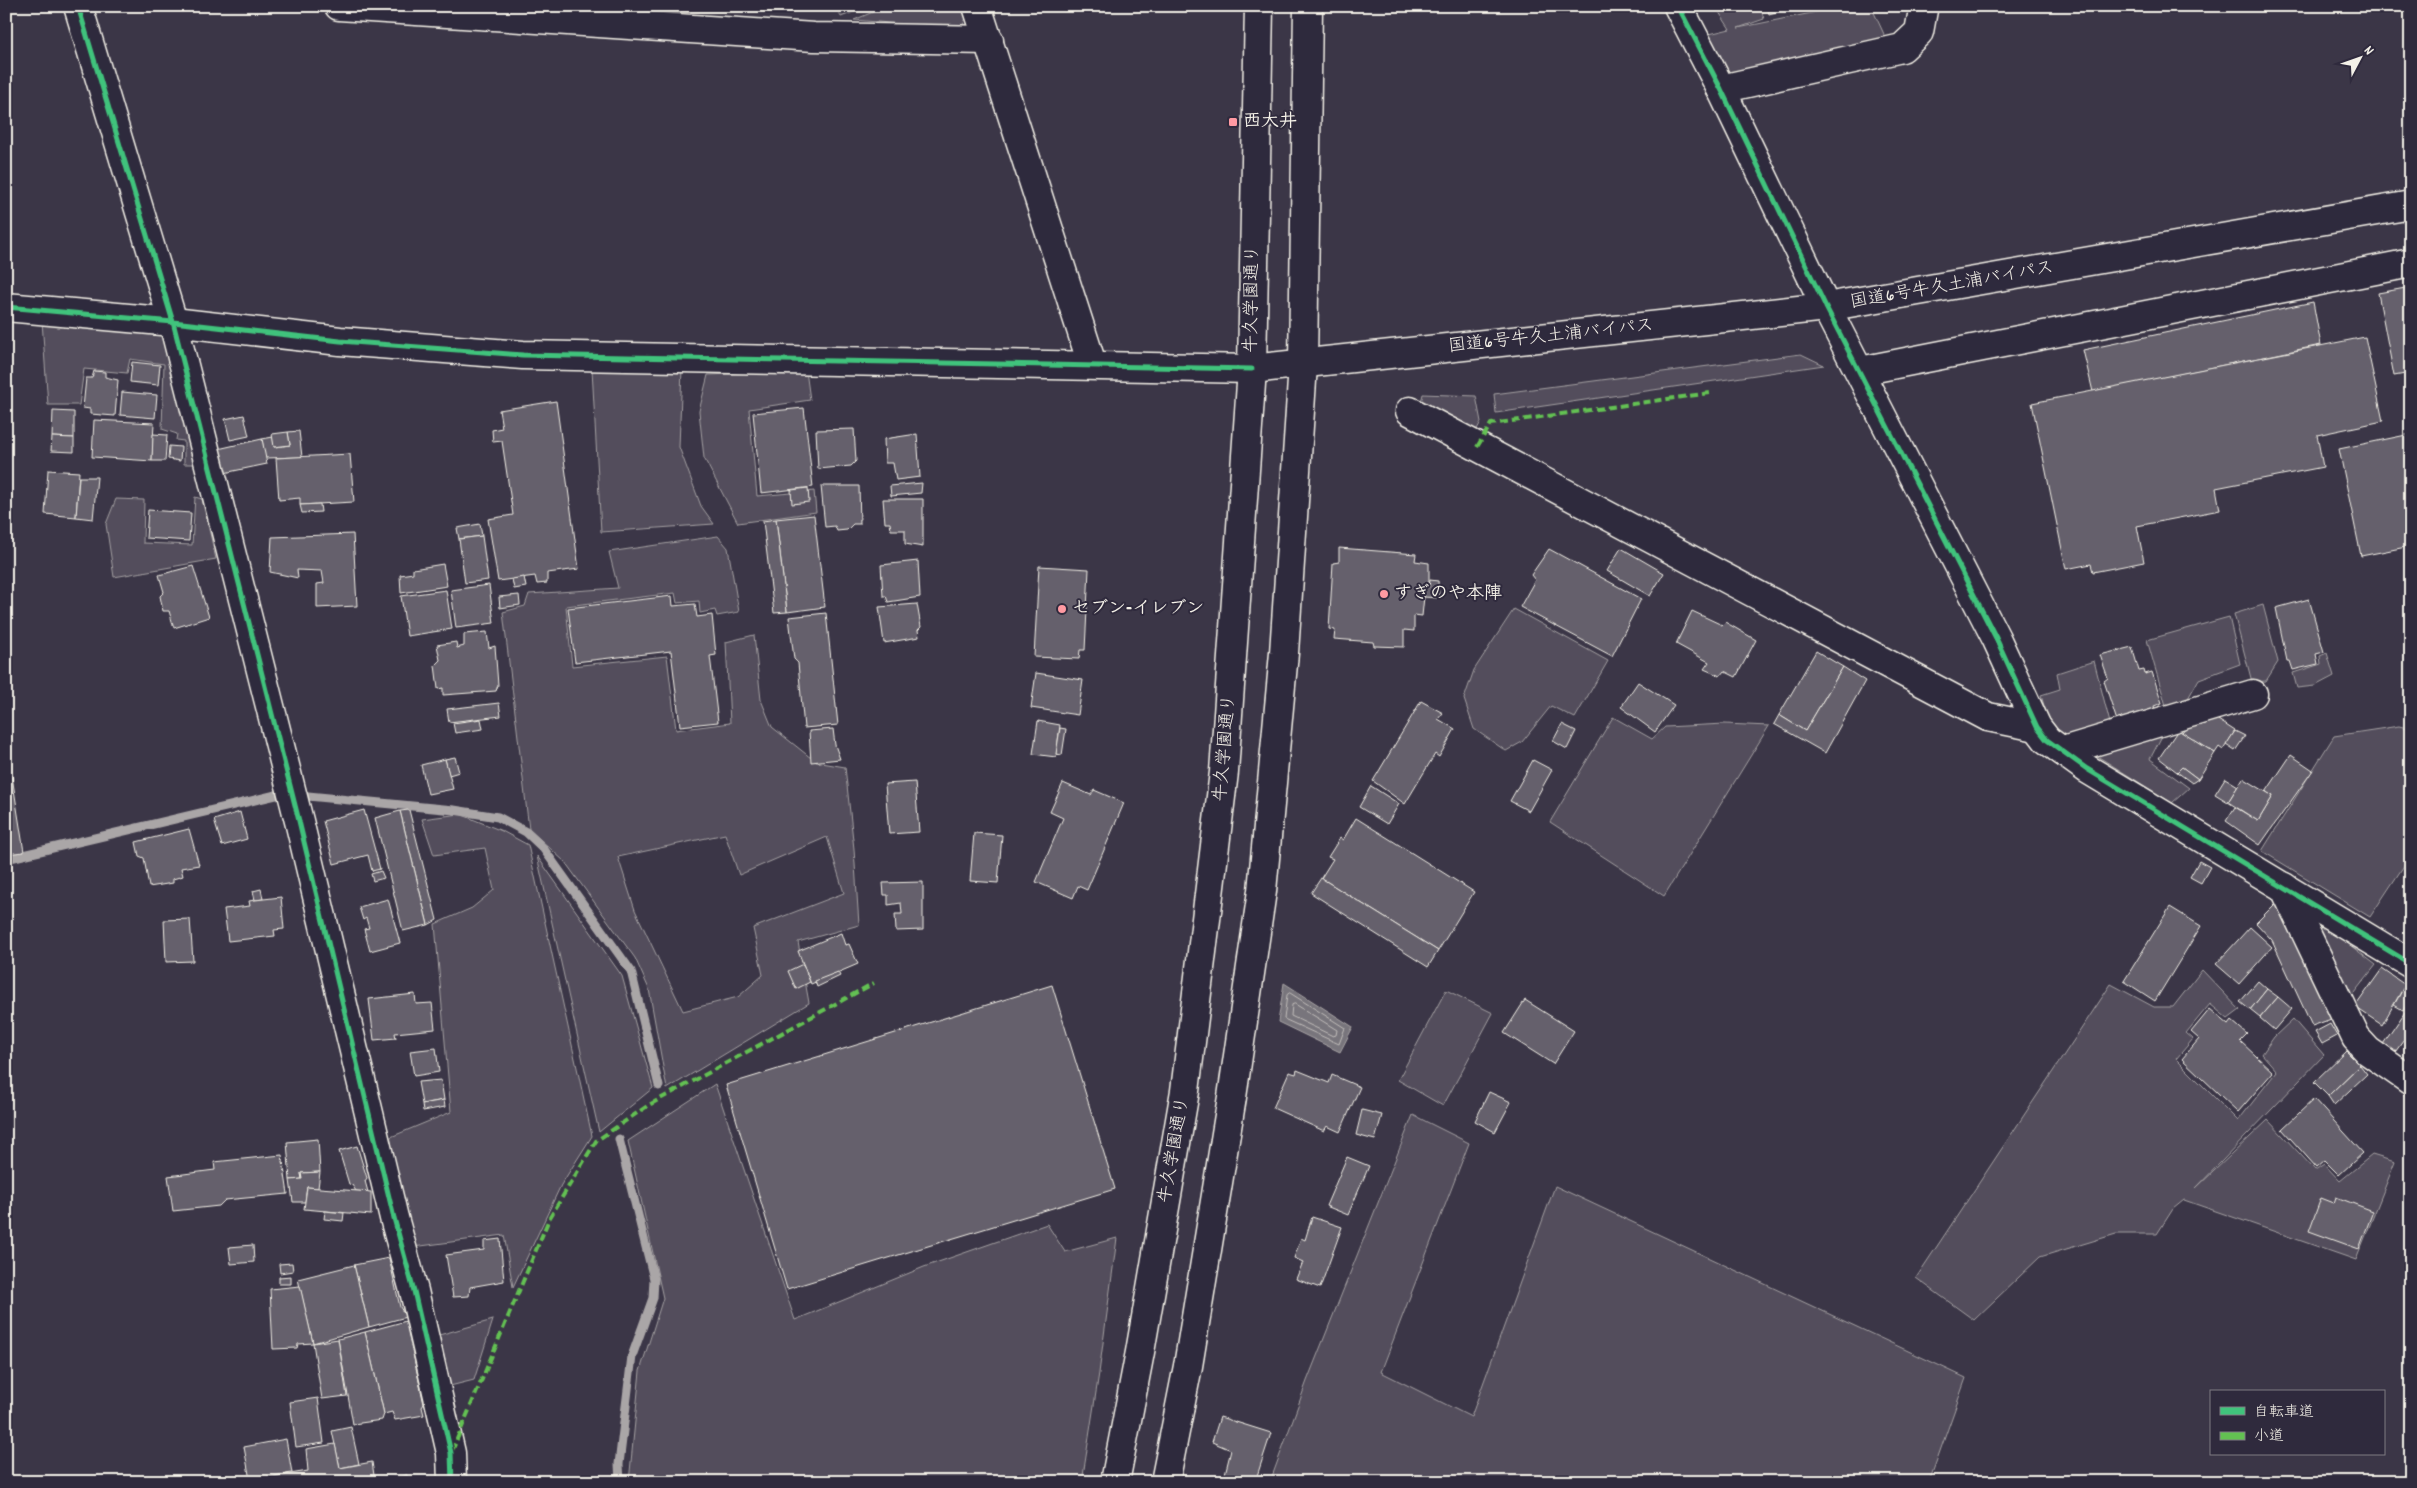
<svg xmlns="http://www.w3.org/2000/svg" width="2417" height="1488" viewBox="0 0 2417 1488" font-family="Dekko,'Klee One',sans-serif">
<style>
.green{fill:#534e5c;stroke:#a4a0a2;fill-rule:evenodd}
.water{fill:#78747b;stroke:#aaa6a7}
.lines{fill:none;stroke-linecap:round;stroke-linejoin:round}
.shore{stroke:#c2bfbc;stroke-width:1}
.stream{stroke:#aaa6a7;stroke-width:9}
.building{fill:#65616c;stroke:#f4f1e8}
.minor-casing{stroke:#f4f1e8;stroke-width:31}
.trunk-casing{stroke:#f4f1e8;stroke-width:31}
.minor{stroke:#2f2a3d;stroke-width:28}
.trunk{stroke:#2f2a3d;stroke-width:28}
.quiet{stroke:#63c152;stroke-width:4;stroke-dasharray:8 4;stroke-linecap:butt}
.cycleway-casing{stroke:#2f2a3d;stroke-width:8}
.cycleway{stroke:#40c37c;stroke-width:5}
.poi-dot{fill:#ff9aa2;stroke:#2f2a3d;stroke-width:2}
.labels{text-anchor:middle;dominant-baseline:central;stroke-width:4;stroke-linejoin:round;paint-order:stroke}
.poi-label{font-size:18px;font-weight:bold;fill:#f4f1e8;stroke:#2f2a3d;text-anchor:start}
.street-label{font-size:18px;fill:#f4f1e8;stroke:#2f2a3d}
</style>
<rect width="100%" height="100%" fill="#3b3647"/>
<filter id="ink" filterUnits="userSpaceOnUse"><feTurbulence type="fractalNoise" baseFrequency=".02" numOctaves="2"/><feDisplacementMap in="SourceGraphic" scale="10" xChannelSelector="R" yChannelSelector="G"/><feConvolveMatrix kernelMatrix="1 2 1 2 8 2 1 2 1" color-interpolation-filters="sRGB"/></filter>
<g filter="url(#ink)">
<g class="green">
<polygon points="836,6 869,6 841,17"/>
<polygon points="887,6 964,6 967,16 961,29 854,20"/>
<polygon points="1715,6 1760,6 1764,19 1738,28 1846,6 1871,6 1889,45 1747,76 1723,71 1705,35 1730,29"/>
<polygon points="42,321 167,335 195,464 184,464 184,441 176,440 177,434 162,429 164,364 130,359 127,373 84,369 79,405 48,405"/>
<polygon points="1801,354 1824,365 1496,413 1494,394"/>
<polygon points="682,368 679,447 701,506 714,524 601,532 592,369"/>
<polygon points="806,371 810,400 749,409 757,496 814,491 816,512 738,523 704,458 699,411 708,375"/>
<polygon points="1423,394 1476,396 1481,422 1476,431 1421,402"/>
<polygon points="195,497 202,499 216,559 114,577 106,524 116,499 144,500 143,543 192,545"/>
<path d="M718 536 728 548 739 612 717 616 715 610 700 613 699 601 677 603 675 593 566 606 572 666 667 656 676 730 730 723 726 642 754 635 761 700 772 727 816 762 845 767 854 849 859 925 798 942 809 1003 667 1089 649 989 635 958 565 862 529 829 503 612 525 606 529 594 618 588 609 552ZM725 834 739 875 827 837 844 893 753 928 763 975 738 997 683 1011 635 910 618 857Z"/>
<polygon points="2263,605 2278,662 2266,681 2252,682 2234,614"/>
<polygon points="1514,609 1608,661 1575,718 1551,706 1522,742 1506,751 1474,729 1464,699 1474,670"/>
<polygon points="2229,617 2240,664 2199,679 2187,700 2167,709 2147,640"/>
<polygon points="2327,653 2334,676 2315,686 2297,688 2293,673 2321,664 2320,656"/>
<polygon points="2094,661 2111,727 2066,744 2050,727 2041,695 2060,689 2057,673"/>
<polygon points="1613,717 1652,739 1665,727 1725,724 1769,726 1664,896 1550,822"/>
<polygon points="2399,726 2411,729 2411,855 2370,917 2262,851 2334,736"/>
<polygon points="2163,734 2150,759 2189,788 2172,803 2094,754"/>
<polygon points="460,814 502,831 528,845 592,1136 561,1185 513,1287 504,1235 413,1247 386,1139 451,1112 435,924 472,908 494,890 485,848 434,855 422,819"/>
<polygon points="537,856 622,976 653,1088 599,1132"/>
<polygon points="2312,916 2376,965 2350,998"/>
<polygon points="2202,970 2240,1010 2228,1019 2210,1004 2186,1033 2193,1039 2176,1059 2238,1121 2277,1071 2262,1054 2274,1037 2293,1019 2324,1055 2196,1188 2268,1120 2315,1170 2324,1164 2340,1181 2372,1155 2395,1162 2356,1260 2184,1200 2173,1209 2157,1234 2116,1234 2040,1257 1974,1320 1916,1278 2111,984 2154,1007 2173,1007"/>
<polygon points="1446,990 1493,1013 1443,1106 1398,1080"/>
<polygon points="715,1084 795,1320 924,1267 1047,1224 1065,1252 1117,1238 1099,1373 1082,1482 629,1482 640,1371 663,1298 628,1141"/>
<polygon points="1413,1115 1469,1143 1381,1372 1471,1417 1555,1186 1966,1378 1929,1482 1270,1482 1307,1381"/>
<polygon points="493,1320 474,1380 450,1386 439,1335"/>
</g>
<polygon class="water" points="1284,983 1353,1027 1340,1052 1278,1022"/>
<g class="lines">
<g class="shore">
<polygon points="1290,993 1345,1028 1339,1044 1284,1019 1287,995"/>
<polygon points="1295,1004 1337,1030 1336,1035 1333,1036 1291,1016 1292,1005"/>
</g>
<g class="stream">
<polyline points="308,796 454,810 498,817 526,832 543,848 631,971 659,1086"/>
<polyline points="6,859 276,795"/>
<polyline points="619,1139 654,1279 653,1298 632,1356 619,1464 620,1482"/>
</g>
</g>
<g class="building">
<polygon points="1767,6 1796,6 1769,14"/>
<polygon points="2411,287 2411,373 2394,376 2378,293"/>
<polygon points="2313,302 2321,345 2093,392 2083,350"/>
<polygon points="2365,337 2383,421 2317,435 2323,467 2216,488 2220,510 2137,526 2144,562 2093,572 2091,564 2066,569 2032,403"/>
<polygon points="132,362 160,365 158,385 130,382"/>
<polygon points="94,371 105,372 105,377 118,380 115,416 90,414 90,409 83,408 86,378 92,378"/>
<polygon points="122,392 157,395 155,418 120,415"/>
<polygon points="556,401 579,569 547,573 547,583 537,584 535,576 498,581 488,519 513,515 502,441 493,442 492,430 502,428 499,410"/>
<polygon points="804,408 813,487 761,493 753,413"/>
<polygon points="53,411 74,412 74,438 52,437"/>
<polygon points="244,415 249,436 230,440 225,419"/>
<polygon points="94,420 154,423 152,461 92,457"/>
<polygon points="854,429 856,461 851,466 818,469 816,430"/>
<polygon points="299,431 302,457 265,458 262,439 273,437 274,447 290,445 288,432"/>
<polygon points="288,432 290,445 274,447 272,434"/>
<polygon points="153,434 167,435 165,461 152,461"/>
<polygon points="917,434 920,477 896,480 893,463 885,463 884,439"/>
<polygon points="2411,434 2411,546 2361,556 2339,449"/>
<polygon points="52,437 74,438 74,452 51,451"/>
<polygon points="262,439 267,464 224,473 218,449"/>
<polygon points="169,446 181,447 180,461 168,459"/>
<polygon points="350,454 354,502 300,505 300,498 279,500 276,458"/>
<polygon points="48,470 79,472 76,517 45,514"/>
<polygon points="79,477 97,477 93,519 76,517"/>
<polygon points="922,483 921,493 891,496 890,486"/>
<polygon points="821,486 859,486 860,524 853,524 847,530 837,531 835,526 825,527"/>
<polygon points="808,488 809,502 792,504 791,490"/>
<polygon points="883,499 923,499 923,547 905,544 905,530 891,530 890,523 885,523"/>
<polygon points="320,504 321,512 302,513 300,505"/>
<polygon points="148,510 191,513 189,541 146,538"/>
<polygon points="814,515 825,607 787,612 776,519"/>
<polygon points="776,519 787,612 774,613 763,521"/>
<polygon points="480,524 482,536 459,539 457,528"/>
<polygon points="353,534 357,606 317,608 317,584 324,583 322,571 297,570 298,578 270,572 272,537"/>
<polygon points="482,536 488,580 465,583 459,539"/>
<polygon points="1339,548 1416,554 1415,561 1429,563 1429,587 1425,587 1422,616 1414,615 1414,631 1404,630 1404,647 1374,646 1373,642 1334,639 1335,630 1329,629 1333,563 1339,562"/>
<polygon points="1621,548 1664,573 1650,596 1607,571"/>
<polygon points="1549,549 1641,599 1612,656 1520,607 1535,580 1531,575"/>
<polygon points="918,561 920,597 888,602 886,596 883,596 881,565"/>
<polygon points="443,564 447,586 401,593 400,575 413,573 413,569"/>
<polygon points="193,566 209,617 174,628 169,611 163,611 160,596 164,592 159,575"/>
<polygon points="1039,566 1089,569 1085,650 1080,650 1079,659 1034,657"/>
<polygon points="524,577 526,587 514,589 512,579"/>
<polygon points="1430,580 1438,581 1439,598 1424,597 1425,587 1429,587"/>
<polygon points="489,585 494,623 456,628 451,590"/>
<polygon points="446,590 452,629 407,636 401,596"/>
<polygon points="519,595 520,605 500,608 499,597"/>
<polygon points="672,596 673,606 695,604 697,617 712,615 716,655 710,656 718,722 680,726 671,651 575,662 568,608"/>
<polygon points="2309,599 2324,652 2316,654 2318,664 2293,670 2290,661 2287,661 2276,608"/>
<polygon points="917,604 921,627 918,630 919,637 884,643 879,607"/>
<polygon points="1692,611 1722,625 1725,622 1756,640 1736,677 1724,671 1720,676 1704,669 1709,662 1676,644"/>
<polygon points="826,613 838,725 804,728 798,663 794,659 789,617"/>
<polygon points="487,632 489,648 495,646 498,685 496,691 443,695 443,688 438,689 435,665 440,660 437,645 456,642 457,648 464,646 464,634"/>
<polygon points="2132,647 2139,671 2144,670 2145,674 2152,672 2162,703 2154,706 2156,713 2118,724 2104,681 2108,678 2100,655"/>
<polygon points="1816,651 1843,667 1805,731 1779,715"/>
<polygon points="1843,667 1865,681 1825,753 1774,724 1779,715 1805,731"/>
<polygon points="1036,673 1083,680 1078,715 1031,708"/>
<polygon points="1638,682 1674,705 1655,732 1621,707"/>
<polygon points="1421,701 1443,713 1438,719 1455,729 1439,757 1435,754 1405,804 1373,781"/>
<polygon points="499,703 501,716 449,722 447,709"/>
<polygon points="2215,718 2235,731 2223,750 2219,747 2215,753 2182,733 2190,723"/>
<polygon points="481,719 483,729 455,733 453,723"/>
<polygon points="1038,721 1060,725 1056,757 1033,754"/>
<polygon points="1562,724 1576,731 1567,749 1553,741"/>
<polygon points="1060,728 1066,729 1062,755 1056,754"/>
<polygon points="833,729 835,745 840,759 811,762 809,731"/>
<polygon points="2178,730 2215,753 2198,779 2182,767 2177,772 2159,758"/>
<polygon points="2235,731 2245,736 2235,751 2226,745"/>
<polygon points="2291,755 2313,770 2260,845 2226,821 2235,807 2258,821 2273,796 2266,792"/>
<polygon points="455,757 459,772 449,775 445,759"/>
<polygon points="445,759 453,789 428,794 421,765"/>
<polygon points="1533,760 1552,770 1529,811 1510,801"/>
<polygon points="10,764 24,852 6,854 6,765"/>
<polygon points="2182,767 2198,779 2192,783 2177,772"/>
<polygon points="2225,778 2238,786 2228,802 2215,794"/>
<polygon points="2243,778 2273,796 2258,821 2228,802"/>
<polygon points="915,782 919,832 889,834 885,784"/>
<polygon points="1063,783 1091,795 1094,790 1124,803 1087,890 1078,886 1073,898 1036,882 1063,818 1050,812"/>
<polygon points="1371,786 1399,804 1387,824 1359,807"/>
<polygon points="364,810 380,869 372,871 368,855 334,864 323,821"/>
<polygon points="409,810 437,920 428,925 400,811"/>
<polygon points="400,811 428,925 403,931 375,818"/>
<polygon points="240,812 247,839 222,846 214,820"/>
<polygon points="1356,818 1474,892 1438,951 1321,878 1333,859 1328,857 1340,838 1343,840"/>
<polygon points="189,829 199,865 181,868 183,876 173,879 173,883 149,887 144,858 139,856 136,842"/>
<polygon points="974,833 1002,835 998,883 970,881"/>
<polygon points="2199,861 2210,867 2201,883 2190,877"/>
<polygon points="381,871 384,878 373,881 371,874"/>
<polygon points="1321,878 1438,951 1428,967 1311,893"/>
<polygon points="923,882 923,930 896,931 895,914 902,914 901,903 888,905 888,895 884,895 883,883"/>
<polygon points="261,889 263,899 255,900 253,891"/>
<polygon points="281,897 284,929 274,930 275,936 228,941 224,909 250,906 249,901 255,900"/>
<polygon points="388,899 400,943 370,951 364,929 369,928 366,918 363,920 359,907"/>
<polygon points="2278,901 2334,1018 2312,1026 2272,940 2256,923"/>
<polygon points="2170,907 2201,926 2155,1001 2124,981"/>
<polygon points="190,919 193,961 166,962 164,920"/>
<polygon points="2250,927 2272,947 2239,984 2216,964"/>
<polygon points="841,933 845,945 849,944 858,964 811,984 798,951"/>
<polygon points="803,964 810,982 796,989 788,971"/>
<polygon points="2382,969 2405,985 2382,1025 2355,1007"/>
<polygon points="838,972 840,976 817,987 815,981"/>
<polygon points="2258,981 2267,989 2250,1010 2240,1002"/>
<polygon points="2407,982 2411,985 2411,1000 2403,1010 2394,1005"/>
<polygon points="1052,985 1115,1189 787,1289 726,1085"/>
<polygon points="2267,989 2278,997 2260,1018 2250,1010"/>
<polygon points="415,994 416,1004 432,1003 435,1029 395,1033 396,1038 374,1040 369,999"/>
<polygon points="2278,997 2292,1009 2274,1030 2260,1018"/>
<polygon points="1525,1000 1574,1031 1553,1064 1504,1033"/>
<polygon points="2210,1009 2229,1025 2232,1021 2247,1034 2240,1041 2273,1072 2238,1112 2182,1059 2199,1039 2191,1032"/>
<polygon points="2405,1012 2411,1015 2411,1030 2393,1055 2381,1047"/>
<polygon points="2330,1024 2337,1036 2322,1044 2315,1032"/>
<polygon points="436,1048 439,1072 414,1076 410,1051"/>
<polygon points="2346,1051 2360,1065 2328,1096 2314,1082"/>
<polygon points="2360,1065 2367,1074 2334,1105 2328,1096"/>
<polygon points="1297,1070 1329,1083 1332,1075 1360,1087 1340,1132 1327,1126 1324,1131 1273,1108 1289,1072 1296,1074"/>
<polygon points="441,1080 444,1100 422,1104 418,1082"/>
<polygon points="1489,1092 1511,1102 1495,1132 1475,1121"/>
<polygon points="2314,1099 2363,1153 2339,1175 2324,1160 2316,1167 2282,1129"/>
<polygon points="444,1100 445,1107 423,1111 422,1104"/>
<polygon points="1362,1110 1382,1115 1375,1140 1356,1135"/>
<polygon points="318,1139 320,1172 301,1173 302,1179 290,1180 287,1142"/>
<polygon points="357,1146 367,1178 365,1181 368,1192 356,1191 352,1185 349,1184 339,1151"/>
<polygon points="282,1155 288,1194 225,1200 219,1206 173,1211 168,1176 215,1170 214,1162"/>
<polygon points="1347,1157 1369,1166 1348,1215 1326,1206"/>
<polygon points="320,1172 318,1188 307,1187 305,1202 293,1202 290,1180 302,1179 301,1173"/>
<polygon points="307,1187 371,1192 371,1215 304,1209"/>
<polygon points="2336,1197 2373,1211 2359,1249 2309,1231 2321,1198 2334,1203"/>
<polygon points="325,1211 344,1213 343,1221 324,1219"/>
<polygon points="1312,1217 1342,1227 1320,1288 1296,1279 1303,1262 1294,1258 1301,1238 1305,1240"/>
<polygon points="500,1239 504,1281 470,1287 469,1296 453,1297 446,1255 484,1250 484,1241"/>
<polygon points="253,1245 254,1262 231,1264 229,1247"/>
<polygon points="389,1258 400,1307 406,1317 369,1327 354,1265"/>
<polygon points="292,1263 293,1271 280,1273 279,1264"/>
<polygon points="354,1265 369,1327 313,1343 298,1279"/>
<polygon points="291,1276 291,1284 279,1284 279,1277"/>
<polygon points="300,1286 313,1343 298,1344 297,1348 273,1349 270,1289"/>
<polygon points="406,1321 424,1404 422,1407 424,1415 395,1420 392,1412 384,1414 365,1332"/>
<polygon points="365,1332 384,1414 382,1420 353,1424 338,1339"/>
<polygon points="338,1339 347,1396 322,1399 313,1343"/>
<polygon points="318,1398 324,1443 296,1447 290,1402"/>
<polygon points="1220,1417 1271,1433 1255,1482 1236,1482 1224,1478 1231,1450 1212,1442"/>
<polygon points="351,1427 359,1464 340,1468 332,1431"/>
<polygon points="286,1439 292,1473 250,1480 244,1447"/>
<polygon points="335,1444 340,1468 372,1462 375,1482 267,1482 266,1478 308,1471 306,1449"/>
<polygon points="407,1475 408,1482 376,1482"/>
</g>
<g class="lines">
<defs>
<g id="minor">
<polyline points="78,6 173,322 299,821 394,1218 414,1291 451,1453 452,1482"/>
<polyline points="339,6 814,37 989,40"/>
<polyline points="977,6 1092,364"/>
<polyline points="1678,6 1721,89 1826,307 1996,638 2037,727 2047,740 2087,769 2411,964"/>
<polyline points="1721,89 1902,48 1919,32 1923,10 1921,6"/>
<polyline points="6,307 173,322 340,341 523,355 1252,369"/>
<polyline points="1860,371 2411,263"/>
<polyline points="1410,411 1988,717 2037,727"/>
<polyline points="2063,751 2253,694"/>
<polyline points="2284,887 2356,1038 2368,1051 2411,1081"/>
</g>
<g id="trunk">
<polyline points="1252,369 1826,307 2411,205"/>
<polyline points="1115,1482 1140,1352 1185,1091 1224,772 1252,369 1259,6"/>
<polyline points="1165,1482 1188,1366 1232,1097 1262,891 1284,653 1303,365 1308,6"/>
</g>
</defs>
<use href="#minor" class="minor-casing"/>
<use href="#trunk" class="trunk-casing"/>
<use href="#minor" class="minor"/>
<use href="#trunk" class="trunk"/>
<g class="quiet">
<polyline points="1477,447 1491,424 1710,393"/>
<polyline points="452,1451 549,1219 596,1141 649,1105 874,983"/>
</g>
<defs>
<g id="cycleway">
<polyline points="78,6 173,322 299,821 394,1218 414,1291 451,1453 452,1482"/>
<polyline points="1678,6 1721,89 1826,307 1996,638 2037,727 2047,740 2087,769 2411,964"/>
<polyline points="6,307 173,322 340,341 523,355 1252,369"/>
</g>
</defs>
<use href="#cycleway" class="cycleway-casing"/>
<use href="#cycleway" class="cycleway"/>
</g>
</g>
<g class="poi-dot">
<rect x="1228" y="117" width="10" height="10" rx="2.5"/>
<circle cx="1384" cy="594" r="5"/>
<circle cx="1062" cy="609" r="5"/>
</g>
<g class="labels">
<g class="poi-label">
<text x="1243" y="122">西大井</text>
<text x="1394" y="594">すぎのや本陣</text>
<text x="1072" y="609">セブン-イレブン</text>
</g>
<g class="street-label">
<text transform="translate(1952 286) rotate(-10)">国道6号牛久土浦バイパス</text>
<text transform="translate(1253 299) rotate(-89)">牛久学園通り</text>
<text transform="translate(1551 337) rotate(-6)">国道6号牛久土浦バイパス</text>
<text transform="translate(1226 748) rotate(-85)">牛久学園通り</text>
<text transform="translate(1175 1150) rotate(-80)">牛久学園通り</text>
</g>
</g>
<rect width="2417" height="1488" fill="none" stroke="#2f2a3d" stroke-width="25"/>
<rect x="12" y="12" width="2392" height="1463" fill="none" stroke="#f4f1e8" stroke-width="2" filter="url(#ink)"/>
<rect x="2210" y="1390" width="175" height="65" fill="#2f2a3d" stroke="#7e7a81"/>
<rect x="2220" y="1407" width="25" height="8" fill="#40c37c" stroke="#7e7a81"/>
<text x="2254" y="1416" font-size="15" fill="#f4f1e8">自転車道</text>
<rect x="2220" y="1432" width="25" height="8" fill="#63c152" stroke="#7e7a81"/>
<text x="2254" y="1440" font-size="15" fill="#f4f1e8">小道</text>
<g transform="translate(2360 58) rotate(49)" stroke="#2f2a3d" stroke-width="4" paint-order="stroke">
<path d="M0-4L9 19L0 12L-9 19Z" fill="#f4f1e8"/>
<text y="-8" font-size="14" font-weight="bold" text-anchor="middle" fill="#f4f1e8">N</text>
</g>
</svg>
